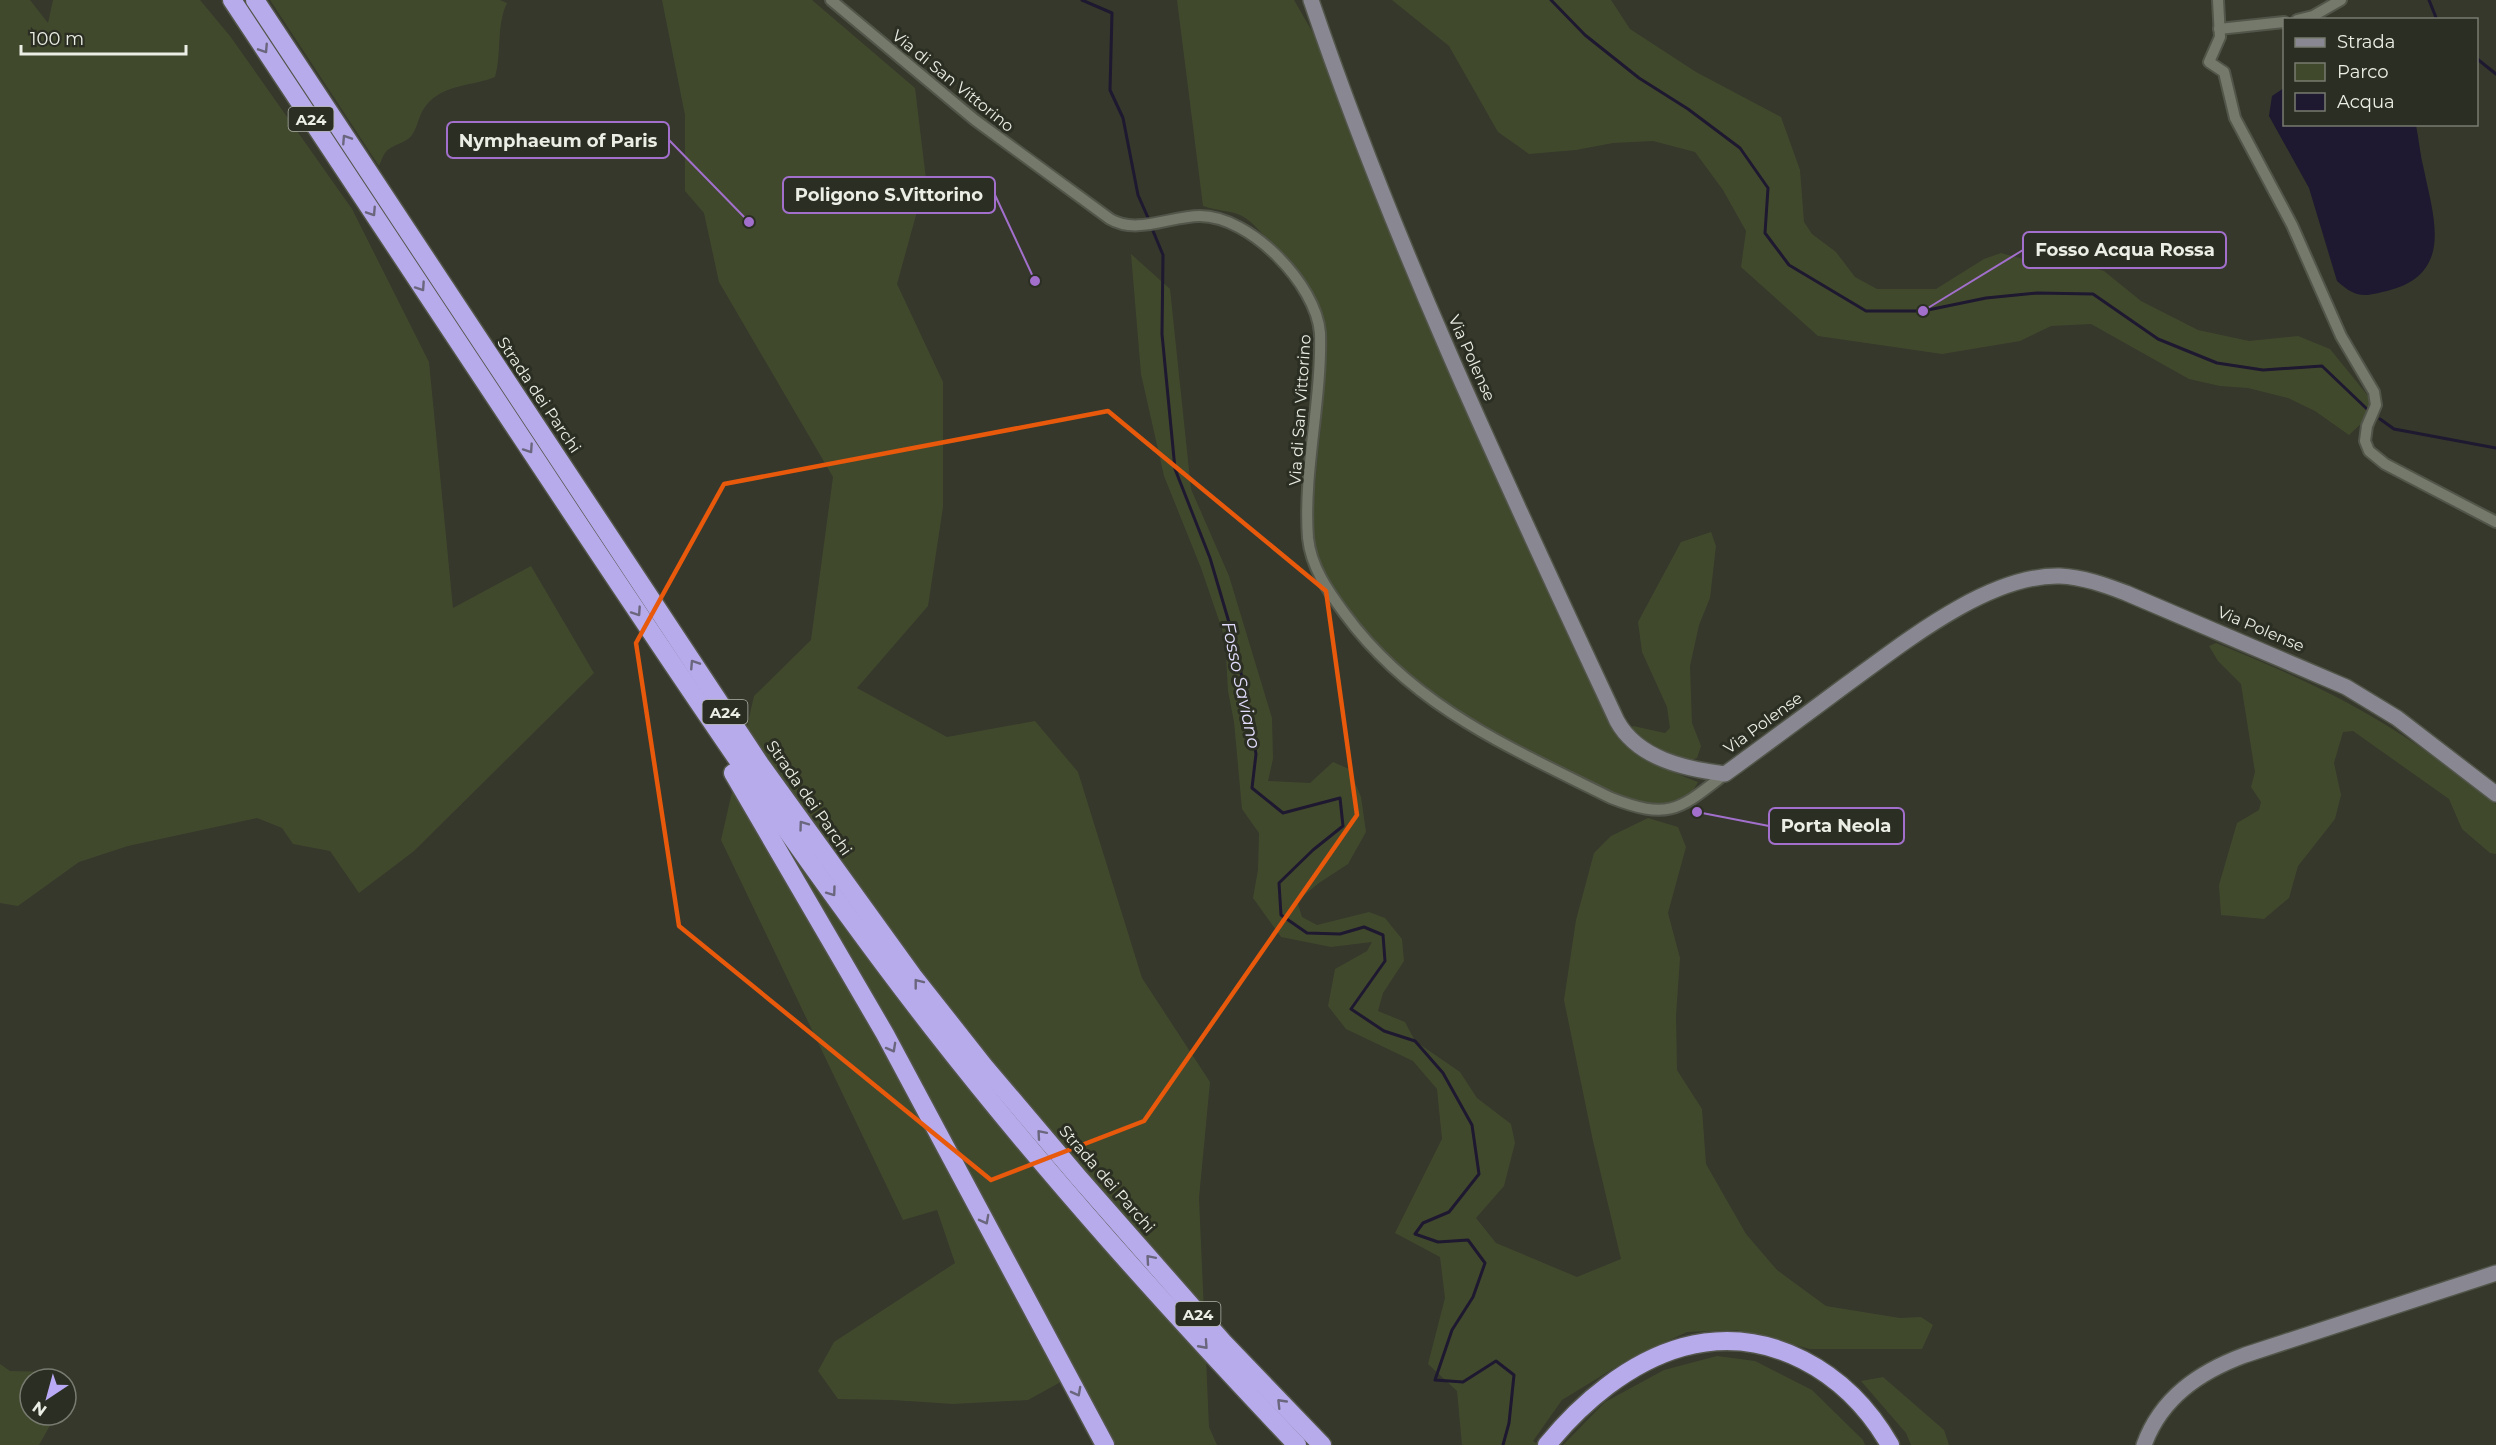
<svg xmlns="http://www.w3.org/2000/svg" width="2496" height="1445" viewBox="0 0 2496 1445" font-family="Montserrat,sans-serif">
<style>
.green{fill:#41492d}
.water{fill:#1e1830}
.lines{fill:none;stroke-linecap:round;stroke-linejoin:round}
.stream{stroke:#1e1830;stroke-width:3}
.street-casing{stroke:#52564a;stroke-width:14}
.secondary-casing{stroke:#52564a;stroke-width:18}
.highway-casing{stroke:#52564a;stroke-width:21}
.street{stroke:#75796b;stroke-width:10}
.secondary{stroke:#898892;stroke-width:15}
.highway{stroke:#b8abec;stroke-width:18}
.oneway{stroke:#6a667d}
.marked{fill:none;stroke:#e8590c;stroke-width:4.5;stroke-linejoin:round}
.labels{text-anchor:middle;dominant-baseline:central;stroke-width:6;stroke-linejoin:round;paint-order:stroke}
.shield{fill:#2b2e22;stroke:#b1b4aa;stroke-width:1.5}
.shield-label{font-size:15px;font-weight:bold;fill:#ebeee5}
.street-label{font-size:16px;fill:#ebeee5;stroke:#2b2e22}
.water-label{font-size:18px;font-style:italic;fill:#e3ddfe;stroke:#2b2e22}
.leader{fill:none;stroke:#a270cc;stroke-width:2}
.callout-dot{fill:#a270cc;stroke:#2b2e22;stroke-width:2}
.callout{fill:#2b2e22;stroke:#a270cc;stroke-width:2}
.callout-label{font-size:18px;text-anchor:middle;font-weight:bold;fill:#ebeee5}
</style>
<rect width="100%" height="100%" fill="#35382b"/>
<g class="green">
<polygon points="0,0 30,0 48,23 53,0 200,0 230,36 352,209 429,362 453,608 531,566 594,673 414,851 359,893 330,851 293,844 282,828 257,818 128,846 79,862 18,906 0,903"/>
<path d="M270 0H500L507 3C496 26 502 53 495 77 473 86 447 84 429 102 418 113 419 125 412 135 406 144 391 144 385 153 382 157 381 162 379 166Z"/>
<polygon points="662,0 812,0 915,88 926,179 897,284 943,382 943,507 928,606 857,688 947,737 1035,721 1078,772 1142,978 1210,1082 1199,1198 1209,1427 1217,1445 1115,1445 1077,1373 1028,1400 953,1404 892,1400 838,1399 818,1371 834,1342 955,1263 937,1210 903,1220 721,840 754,696 811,640 833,477 719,282 704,213 685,191 685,115"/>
<path d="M1177 0H1294L1324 52 1513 509 1612 729C1635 756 1665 770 1698 782 1679 822 1628 799 1598 785 1499 737 1417 702 1349 611 1337 594 1323 577 1317 557 1309 532 1314 501 1316 476 1319 438 1333 340 1320 309 1311 287 1293 268 1277 251 1267 240 1255 223 1242 216 1230 210 1216 211 1203 206Z"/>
<polygon points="1392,0 1611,0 1630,29 1696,72 1781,117 1800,170 1804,222 1812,234 1836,252 1855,277 1877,289 1936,289 1984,259 2001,253 2038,263 2073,261 2104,271 2141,301 2198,330 2249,341 2298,336 2330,349 2369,397 2372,407 2365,420 2349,435 2315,411 2288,398 2248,388 2220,386 2189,379 2091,324 2051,326 2020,341 1942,354 1818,336 1741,267 1746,231 1723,190 1695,152 1653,141 1613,143 1576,150 1529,154 1498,132 1449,46"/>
<polygon points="1131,254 1170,289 1191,489 1229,576 1272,718 1273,759 1268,781 1310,783 1333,762 1349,769 1361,797 1366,832 1348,864 1319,883 1297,901 1302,917 1317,925 1369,912 1385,918 1402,939 1404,961 1383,993 1378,1011 1405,1022 1415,1041 1460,1072 1477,1098 1511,1124 1515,1143 1504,1186 1476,1218 1496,1243 1577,1277 1621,1259 1593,1141 1564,1000 1576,920 1594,853 1611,836 1648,818 1678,827 1686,847 1668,913 1680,958 1676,1016 1677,1070 1702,1109 1706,1164 1746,1234 1777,1270 1826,1306 1900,1318 1921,1317 1933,1325 1922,1349 1810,1349 1737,1330 1687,1332 1629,1359 1562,1400 1533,1441 1539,1445 1462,1445 1457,1391 1428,1364 1445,1298 1440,1257 1395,1233 1442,1139 1437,1089 1413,1061 1346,1029 1328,1006 1335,969 1367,951 1372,942 1331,947 1281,937 1253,898 1258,870 1259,833 1242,809 1234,722 1228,691 1225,638 1201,568 1164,476 1141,374"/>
<polygon points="1711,532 1716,546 1710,598 1699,625 1690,666 1692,723 1701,746 1697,758 1684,763 1628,733 1633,726 1665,733 1670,728 1667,707 1642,652 1638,622 1681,542"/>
<path d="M2216 643C2283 670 2348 699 2408 739 2438 759 2467 783 2496 804V854L2490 853 2462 829 2449 799 2353 731 2343 732 2334 763 2341 795 2335 819 2298 866 2289 898 2264 919 2221 915 2219 885 2237 823 2259 810 2261 802 2251 787 2255 772 2241 684 2218 661 2209 646Z"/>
<polygon points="1717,1356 1755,1361 1812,1390 1863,1440 1865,1445 1563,1445 1605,1402 1664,1370"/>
<polygon points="0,1364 10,1371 49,1372 52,1379 30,1379 30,1415 56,1415 39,1445 0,1445"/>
<polygon points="1883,1377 1944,1430 1949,1445 1911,1445 1906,1433 1861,1381"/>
</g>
<path class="water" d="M2284 88V124L2416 125C2419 140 2420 155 2424 170 2434 219 2454 274 2387 291 2363 297 2356 298 2337 281L2309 188 2269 116 2272 96Z"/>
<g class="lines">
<g class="stream">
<polyline points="1082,0 1112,13 1110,90 1123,118 1138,195 1149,220"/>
<polyline points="1551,0 1585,35 1639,78 1688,109 1740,148 1768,188 1765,233 1789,265 1866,311 1923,311 1986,298 2037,293 2093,294 2158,339 2217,363 2263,370 2322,366 2367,409"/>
<polyline points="2429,0 2437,20"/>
<polyline points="2476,58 2496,74"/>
<polyline points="1151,226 1163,255 1162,334 1175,469 1210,558 1236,646 1256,754 1252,788 1283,813 1340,798 1343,826 1313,850 1279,883 1281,915 1307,933 1340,934 1364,927 1383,935 1385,961 1351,1009 1384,1031 1415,1041 1443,1073 1472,1125 1479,1174 1449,1212 1423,1223 1415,1234 1438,1242 1468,1240 1485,1263 1473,1297 1452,1330 1435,1380 1463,1382 1496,1361 1514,1375 1509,1423 1503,1445"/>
<polyline points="2380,419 2394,429 2496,448"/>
</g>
<defs>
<g id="street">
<path d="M831 0 975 120 1110 219C1137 235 1170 216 1200 216 1250 216 1316 284 1320 333 1322 400 1303 472 1308 538 1311 567 1328 591 1345 614 1413 707 1511 748 1611 798 1670 821 1680 809 1725 774"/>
<polyline points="2218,0 2220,37 2209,62 2224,72 2235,118 2292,225 2341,336 2374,392 2376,405 2367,426 2365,441 2369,451 2385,464 2496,522"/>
<polyline points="2297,20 2313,16 2341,0"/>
<polyline points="2219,29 2284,22"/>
</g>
<g id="secondary">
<path d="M1311 0C1395 248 1507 485 1617 721 1638 759 1686 769 1725 774 1765 745 1804 716 1843 687 1900 646 1987 574 2060 576 2083 577 2105 585 2126 593L2346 687 2397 718 2496 794"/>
<path d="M2144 1445C2161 1398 2199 1372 2245 1355L2496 1273"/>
</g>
<g id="highway">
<path d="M232 0C345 171 458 342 571 512 688 688 805 864 934 1030 1047 1175 1171 1312 1297 1445"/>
<polyline points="255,0 760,764 913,976 984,1066 1079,1178 1223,1342 1322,1445"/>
<polyline points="733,773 885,1034 1105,1445"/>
<path d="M1547 1445C1581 1403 1629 1362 1683 1347 1769 1324 1848 1372 1890 1445"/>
</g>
</defs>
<use href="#street" class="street-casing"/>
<use href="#secondary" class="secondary-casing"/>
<use href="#highway" class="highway-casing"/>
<use href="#street" class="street"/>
<use href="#secondary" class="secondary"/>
<use href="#highway" class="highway"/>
</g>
<defs><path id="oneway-chevron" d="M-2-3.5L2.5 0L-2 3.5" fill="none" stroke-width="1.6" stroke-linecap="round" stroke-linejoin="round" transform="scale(1.5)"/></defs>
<g class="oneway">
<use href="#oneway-chevron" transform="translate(264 49) rotate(57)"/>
<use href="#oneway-chevron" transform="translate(346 139) rotate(-123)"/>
<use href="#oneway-chevron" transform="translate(372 212) rotate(57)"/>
<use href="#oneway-chevron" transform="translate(421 287) rotate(56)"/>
<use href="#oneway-chevron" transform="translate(529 449) rotate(56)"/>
<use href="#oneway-chevron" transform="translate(637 612) rotate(56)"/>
<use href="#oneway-chevron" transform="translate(694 664) rotate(-123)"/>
<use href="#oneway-chevron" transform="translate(803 825) rotate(-126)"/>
<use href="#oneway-chevron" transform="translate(832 892) rotate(54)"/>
<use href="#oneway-chevron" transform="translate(918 983) rotate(-128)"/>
<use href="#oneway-chevron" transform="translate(892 1048) rotate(61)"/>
<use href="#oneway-chevron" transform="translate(1041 1134) rotate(-131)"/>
<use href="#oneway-chevron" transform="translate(985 1220) rotate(62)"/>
<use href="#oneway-chevron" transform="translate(1150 1259) rotate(-131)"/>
<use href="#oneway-chevron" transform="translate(1204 1345) rotate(48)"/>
<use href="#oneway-chevron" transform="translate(1077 1392) rotate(62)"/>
<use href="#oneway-chevron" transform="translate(1281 1403) rotate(-134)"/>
</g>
<path class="marked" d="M1108 411 1326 591 1357 815 1144 1121 991 1180 679 926 636 643 724 484Z"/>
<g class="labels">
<g class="shield">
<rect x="288.5" y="107" width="45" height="24" rx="4.5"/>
<rect x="702.5" y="700" width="45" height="24" rx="4.5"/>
<rect x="1175.5" y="1302" width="45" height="24" rx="4.5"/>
</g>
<g class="shield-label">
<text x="311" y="119">A24</text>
<text x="725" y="712">A24</text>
<text x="1198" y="1314">A24</text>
</g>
<g class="street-label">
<text transform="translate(953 81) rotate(39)">Via di San Vittorino</text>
<text transform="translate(1472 358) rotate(66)">Via Polense</text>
<text transform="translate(539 395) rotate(56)">Strada dei Parchi</text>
<text transform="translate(1300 410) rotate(-86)">Via di San Vittorino</text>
<text transform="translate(2261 629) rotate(23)">Via Polense</text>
<text transform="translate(1763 723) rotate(-36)">Via Polense</text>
<text transform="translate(809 798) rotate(55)">Strada dei Parchi</text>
<text transform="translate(1107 1179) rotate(49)">Strada dei Parchi</text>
</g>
<g class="water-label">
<text transform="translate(1241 685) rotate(78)">Fosso Saviano</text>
</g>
</g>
<path class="leader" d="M749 222L669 140M1035 281L995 195M1923 311L2023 250M1697 812L1769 826"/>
<g class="callout-dot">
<circle cx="749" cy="222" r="6"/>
<circle cx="1035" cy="281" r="6"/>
<circle cx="1923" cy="311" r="6"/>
<circle cx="1697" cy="812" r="6"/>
</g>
<g class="callout">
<rect x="447" y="122" width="222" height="36" rx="6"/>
<rect x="783" y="177" width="212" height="36" rx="6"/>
<rect x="2023" y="232" width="203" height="36" rx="6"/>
<rect x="1769" y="808" width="135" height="36" rx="6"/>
</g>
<g class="callout-label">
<text x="558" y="147">Nymphaeum of Paris</text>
<text x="889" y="201">Poligono S.Vittorino</text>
<text x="2125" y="256">Fosso Acqua Rossa</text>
<text x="1836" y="832">Porta Neola</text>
</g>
<rect x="2283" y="18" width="195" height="108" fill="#2b2e22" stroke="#787b70" stroke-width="1.5"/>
<rect x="2295" y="38" width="30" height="9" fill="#898892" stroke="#787b70" stroke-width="1.5"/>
<text x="2337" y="48" font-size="18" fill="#ebeee5">Strada</text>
<rect x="2295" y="63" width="30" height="18" fill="#41492d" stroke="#787b70" stroke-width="1.5"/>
<text x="2337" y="78" font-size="18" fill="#ebeee5">Parco</text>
<rect x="2295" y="93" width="30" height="18" fill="#1e1830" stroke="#787b70" stroke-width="1.5"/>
<text x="2337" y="108" font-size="18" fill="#ebeee5">Acqua</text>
<g transform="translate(48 1397) rotate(216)"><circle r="28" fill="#2b2e22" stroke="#787b70" stroke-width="1.5"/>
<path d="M0-4.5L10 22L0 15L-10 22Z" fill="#baaaf6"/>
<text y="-9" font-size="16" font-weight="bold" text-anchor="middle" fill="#ebeee5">N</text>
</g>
<path d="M21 45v9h165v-9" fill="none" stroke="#ebeee5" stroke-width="3"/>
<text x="30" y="45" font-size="18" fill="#ebeee5" stroke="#2b2e22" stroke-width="4.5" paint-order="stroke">100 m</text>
</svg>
